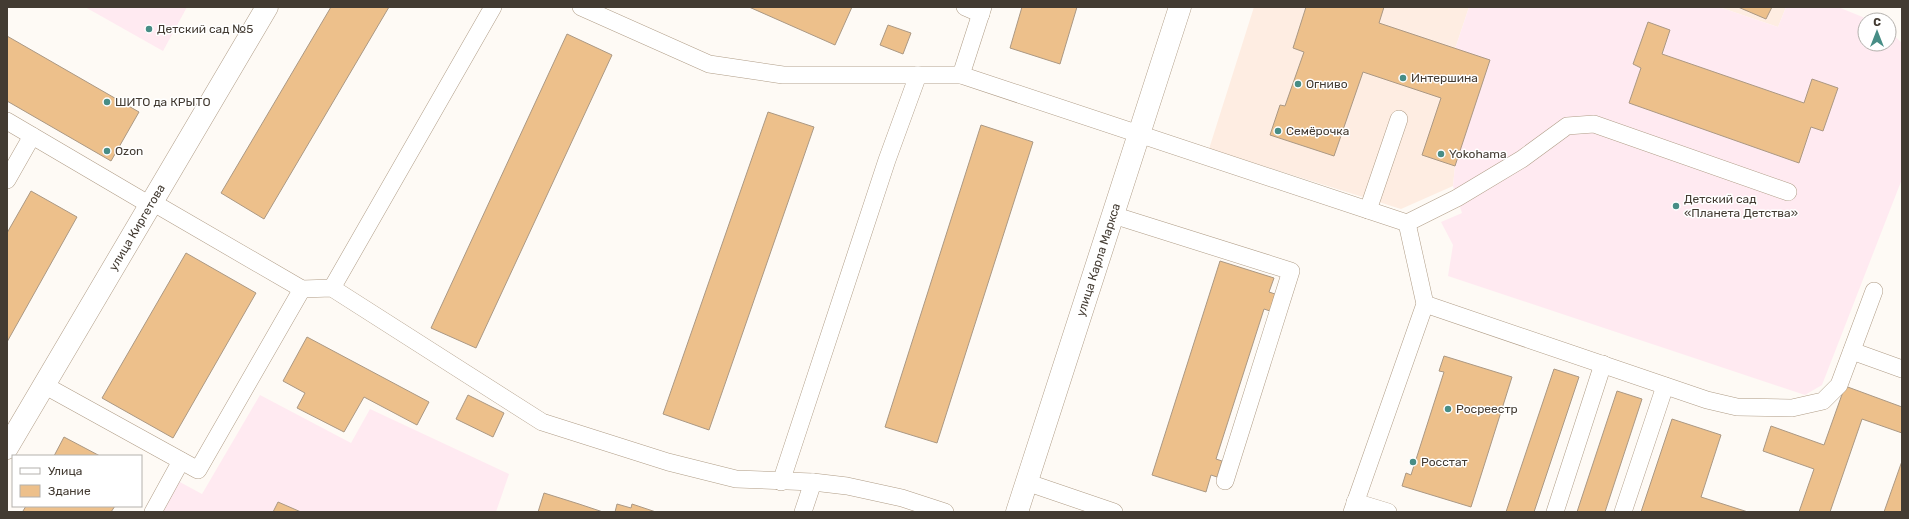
<svg xmlns="http://www.w3.org/2000/svg" width="1909" height="519" viewBox="0 0 1909 519" font-family="Rubik,sans-serif">
<style>
.commercial{fill:#feede2}
.education{fill:#ffeaf1}
.building{fill:#edc08b;stroke:#ab9883}
.lines{fill:none;stroke-linecap:round;stroke-linejoin:round}
.lane-casing{stroke:#b09d87;stroke-width:18}
.street-casing{stroke:#b09d87;stroke-width:23}
.lane{stroke:#fff;stroke-width:17}
.street{stroke:#fff;stroke-width:22}
.poi-dot{fill:#478d86;stroke:#fff;stroke-width:1.5}
.labels{text-anchor:middle;dominant-baseline:central;stroke-width:3;stroke-linejoin:round;paint-order:stroke}
.poi-label{font-size:12px;fill:#433b32;stroke:#fff;text-anchor:start}
.street-label{font-size:12px;fill:#433b32;stroke:#fff}
</style>
<rect width="100%" height="100%" fill="#fefaf5"/>
<g class="commercial">
<polygon points="1254,7 1469,7 1455,49 1455,166 1453,186 1401,209 1209,149"/>
<polygon points="1719,7 1786,7 1778,27"/>
</g>
<g class="education">
<polygon points="85,7 187,7 163,51"/>
<polygon points="1469,7 1719,7 1778,27 1786,7 1838,7 1870,20 1865,20 1865,44 1889,44 1889,31 1902,43 1902,179 1822,385 1805,395 1448,276 1453,245 1441,222 1462,213 1453,186 1455,166 1455,49"/>
<polygon points="260,395 351,443 370,409 509,474 496,512 162,512 178,481 202,494"/>
</g>
<g class="building">
<polygon points="331,7 389,7 264,219 221,193"/>
<polygon points="749,7 852,7 835,45"/>
<polygon points="1022,7 1077,7 1060,64 1010,48"/>
<polygon points="1306,7 1384,7 1379,23 1490,60 1455,166 1422,155 1441,98 1363,72 1334,156 1270,135 1280,105 1285,106 1304,52 1293,48"/>
<polygon points="1738,7 1772,7 1766,19"/>
<polygon points="1648,22 1670,30 1662,54 1804,103 1812,79 1838,88 1823,131 1811,127 1799,163 1629,103 1641,68 1633,64"/>
<polygon points="888,25 911,33 903,54 880,45"/>
<polygon points="567,34 612,55 476,348 431,328"/>
<polygon points="7,36 139,112 111,161 7,101"/>
<polygon points="768,112 814,127 709,430 663,414"/>
<polygon points="981,125 1033,142 937,443 885,427"/>
<polygon points="31,191 77,217 7,342 7,233"/>
<polygon points="186,253 256,293 173,438 102,398"/>
<polygon points="1220,261 1274,278 1269,292 1275,294 1270,311 1264,309 1216,459 1222,461 1217,477 1211,475 1206,492 1152,475"/>
<polygon points="307,337 429,402 417,425 364,397 344,432 297,408 305,393 283,381"/>
<polygon points="1444,356 1512,377 1471,507 1402,486 1406,473 1411,475 1444,372 1439,371"/>
<polygon points="1554,369 1579,377 1534,512 1506,512"/>
<polygon points="1845,386 1902,407 1902,433 1862,419 1830,512 1799,512 1814,469 1763,451 1771,426 1824,445"/>
<polygon points="1617,391 1642,399 1605,512 1577,512"/>
<polygon points="468,395 504,413 493,437 456,419"/>
<polygon points="1672,419 1721,435 1701,497 1748,512 1641,512"/>
<polygon points="64,437 100,456 54,456"/>
<polygon points="1902,461 1902,512 1884,512"/>
<polygon points="544,493 579,504 603,512 538,512"/>
<polygon points="278,502 301,512 273,512"/>
<polygon points="617,504 631,508 632,504 656,512 615,512"/>
<polygon points="26,506 115,506 111,512 25,512 23,511"/>
</g>
<g class="lines">
<defs>
<g id="lane">
<polyline points="581,7 709,64 783,75 918,75"/>
<polyline points="965,7 981,14"/>
<polyline points="961,75 983,7"/>
<polyline points="7,121 150,205"/>
<polyline points="7,180 32,136"/>
<polyline points="152,202 302,289 332,288 542,422 668,462 736,479 813,482 847,486 902,498 945,512"/>
<polyline points="1368,210 1399,119"/>
<polyline points="1113,215 1291,271 1225,481"/>
<polyline points="332,288 493,7"/>
<polyline points="1425,304 1707,400 1737,407 1792,408 1823,401 1839,385 1874,291"/>
<polyline points="1852,351 1902,369"/>
<polyline points="44,385 198,470 302,289"/>
<polyline points="781,482 887,160 918,75 961,75 1407,223 1457,198 1522,159 1567,126 1594,124 1788,192"/>
<polyline points="1026,482 1114,512"/>
<polyline points="1355,502 1388,512"/>
<polyline points="153,512 181,461"/>
<polyline points="803,512 813,482"/>
<polyline points="1352,512 1425,304 1407,223"/>
<polyline points="1555,512 1603,364"/>
<polyline points="1623,512 1665,386"/>
</g>
<g id="street">
<path id="s1" d="M7 448 267 7"/>
<path id="s2" d="M1017 512 1180 7"/>
</g>
</defs>
<use href="#lane" class="lane-casing"/>
<use href="#street" class="street-casing"/>
<use href="#lane" class="lane"/>
<use href="#street" class="street"/>
</g>
<g class="poi-dot">
<circle cx="149" cy="29" r="4"/>
<circle cx="1403" cy="78" r="4"/>
<circle cx="1298" cy="84" r="4"/>
<circle cx="107" cy="102" r="4"/>
<circle cx="1278" cy="131" r="4"/>
<circle cx="107" cy="151" r="4"/>
<circle cx="1441" cy="154" r="4"/>
<circle cx="1676" cy="206" r="4"/>
<circle cx="1448" cy="409" r="4"/>
<circle cx="1413" cy="462" r="4"/>
</g>
<g class="labels">
<g class="poi-label">
<text x="157" y="29">Дeтский сад №5</text>
<text x="1411" y="78">Интершина</text>
<text x="1306" y="84">Огниво</text>
<text x="115" y="102">ШИТО да КРЫТО</text>
<text x="1286" y="131">Семёрочка</text>
<text x="115" y="151">Ozon</text>
<text x="1449" y="154">Yokohama</text>
<text x="1684" y="199">Детский сад<tspan x="1684" dy="14">«Планета Детства»</tspan></text>
<text x="1456" y="409">Росреестр</text>
<text x="1421" y="462">Росстат</text>
</g>
<g class="street-label">
<text stroke="none"><textPath href="#s1" startOffset="256">улица Киргетова</textPath></text>
<text stroke="none"><textPath href="#s2" startOffset="265">улица Карла Маркса</textPath></text>
</g>
</g>
<rect width="1909" height="519" fill="none" stroke="#433b32" stroke-width="16"/>
<rect x="12" y="455" width="130" height="52" fill="#ffffff" stroke="#b4b1ad"/>
<rect x="20" y="468" width="20" height="6" fill="#ffffff" stroke="#b4b1ad"/>
<text x="48" y="475" font-size="12" fill="#433b32">Улица</text>
<rect x="20" y="485" width="20" height="12" fill="#edc08b" stroke="#b4b1ad"/>
<text x="48" y="495" font-size="12" fill="#433b32">Здание</text>
<g transform="translate(1877 32)"><circle r="19" fill="#ffffff" stroke="#b4b1ad"/>
<path d="M0-3L7 15L0 10L-7 15Z" fill="#478d86"/>
<text y="-6" font-size="11" font-weight="bold" text-anchor="middle" fill="#433b32">С</text>
</g>
</svg>
